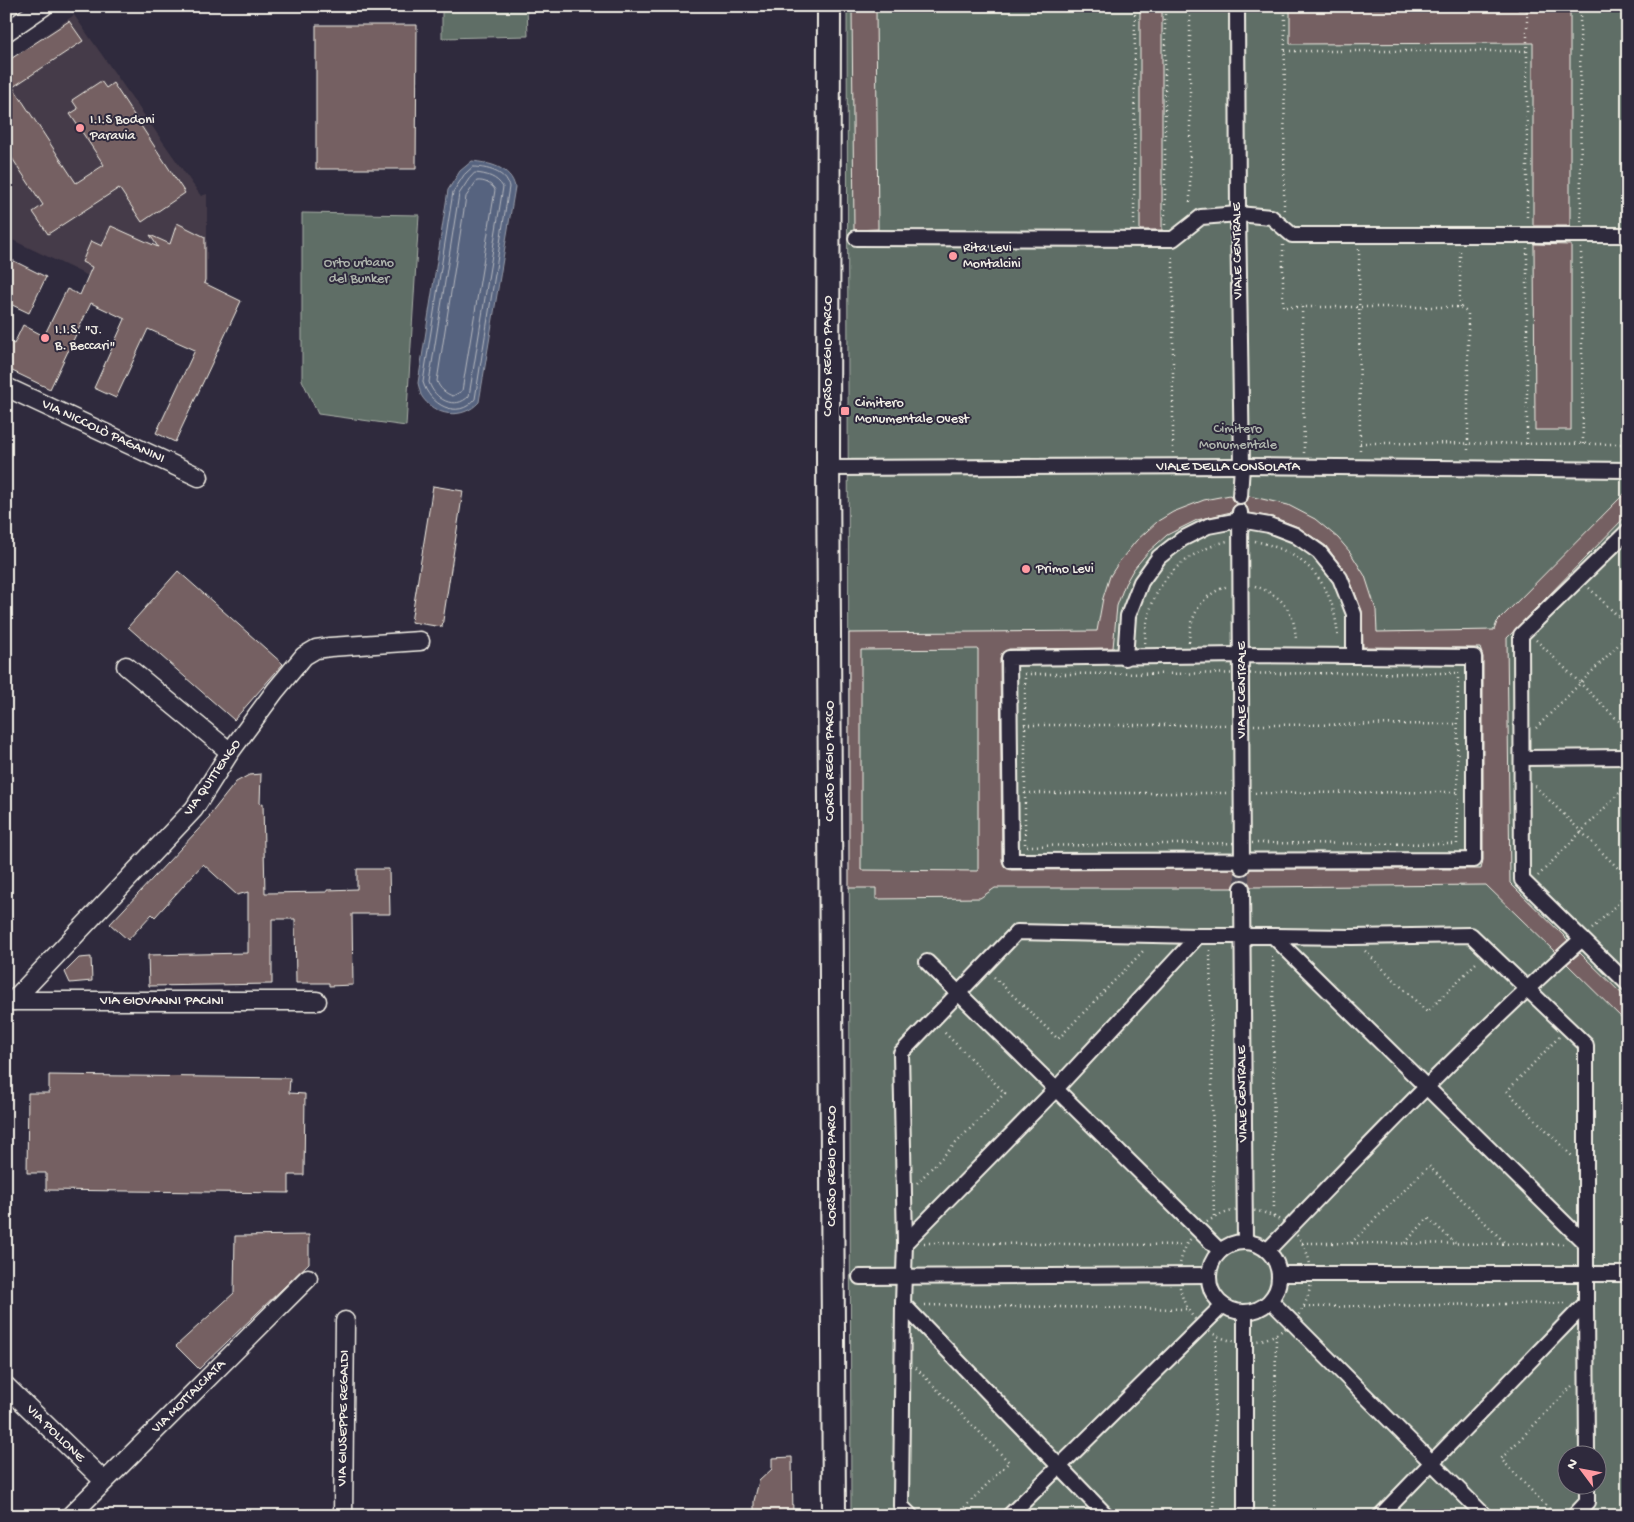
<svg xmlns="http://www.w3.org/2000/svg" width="1634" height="1522" viewBox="0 0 1634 1522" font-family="'Gochi Hand',sans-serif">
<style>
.built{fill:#443a48}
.green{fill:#5e6e66;stroke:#a9b0a7;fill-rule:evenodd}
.water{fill:#57637f;stroke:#969ca9}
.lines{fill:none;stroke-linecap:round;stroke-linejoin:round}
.shore{stroke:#b5b8be;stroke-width:1}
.building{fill:#756162;stroke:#f4f1e8;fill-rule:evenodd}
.pedestrian-tunnel{stroke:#4d4857;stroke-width:14;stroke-dasharray:14 7;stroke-linecap:butt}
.pedestrian-casing{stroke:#f4f1e8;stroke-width:18}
.minor-casing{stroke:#f4f1e8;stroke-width:21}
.tertiary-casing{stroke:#f4f1e8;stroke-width:26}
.path{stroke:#f4f1e8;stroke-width:2.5;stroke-dasharray:1 4;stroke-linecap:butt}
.pedestrian{stroke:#2f2a3d;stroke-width:14}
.minor{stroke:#2f2a3d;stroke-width:18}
.tertiary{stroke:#2f2a3d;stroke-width:22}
.poi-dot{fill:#ff9aa2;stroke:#2f2a3d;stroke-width:2}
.labels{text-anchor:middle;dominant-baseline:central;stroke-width:4;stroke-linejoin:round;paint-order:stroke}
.poi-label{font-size:14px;fill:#f4f1e8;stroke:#2f2a3d;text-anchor:start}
.street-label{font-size:14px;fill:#f4f1e8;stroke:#2f2a3d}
.park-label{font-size:14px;fill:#b0b6ae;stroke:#2f2a3d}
</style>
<rect width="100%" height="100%" fill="#2f2a3d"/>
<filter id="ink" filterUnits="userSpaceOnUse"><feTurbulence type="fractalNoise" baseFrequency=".02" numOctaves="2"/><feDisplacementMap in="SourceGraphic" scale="10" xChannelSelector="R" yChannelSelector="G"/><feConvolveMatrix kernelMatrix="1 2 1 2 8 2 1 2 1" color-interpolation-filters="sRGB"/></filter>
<g filter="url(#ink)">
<polygon class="built" points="74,15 201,196 207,194 207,310 177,342 109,311 118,290 6,237 6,62"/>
<g class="green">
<polygon points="442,6 527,6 528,36 442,38"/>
<path d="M847 6H1628V1516H851ZM1566 1454H1596V1484H1566Z"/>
<polygon points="302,213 419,215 406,426 318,414 302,380"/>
</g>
<path class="water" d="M472 161C489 163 511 167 515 187L479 402C463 420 434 417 421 395 420 391 419 387 418 383L448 190 460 171Z"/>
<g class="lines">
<g class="shore">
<path d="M473 167C486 167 507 172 509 187L475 399C458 421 429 404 423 382L453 192 464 175Z"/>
<path d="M475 173C487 174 497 177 503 187L469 396C455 411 434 399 429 382L459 194 469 179Z"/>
<path d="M477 181C484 180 492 184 495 190L462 391 453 396C446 394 439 388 437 381L466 197Z"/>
</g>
</g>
<g class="building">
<polygon points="1518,8 1518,10 1570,10 1570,226 1534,226 1533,225 1533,43 1290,44 1290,9"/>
<polygon points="852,10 876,10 878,229 854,230"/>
<rect x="1140" y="10" width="22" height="220"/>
<polygon points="69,21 83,41 13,87 76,183 104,165 70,114 78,109 72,100 101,81 106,88 113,83 185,193 142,222 119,188 48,234 33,212 43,205 6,149 6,62"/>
<polygon points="316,25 417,25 416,169 316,169"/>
<polygon points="177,223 205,237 205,280 204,283 241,301 175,442 156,433 195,350 148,329 116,398 94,388 125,319 91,303 50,389 6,368 6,340 14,344 23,325 44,336 67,289 80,295 92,267 82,262 91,241 102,246 111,226 158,247 150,235 170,244"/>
<polygon points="1534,244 1571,245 1571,430 1535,430"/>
<polygon points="6,257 46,277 29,313 6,302"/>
<polygon points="433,486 463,491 442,627 411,622"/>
<path d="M1628 490V514L1507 638 1510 883 1568 940 1555 952 1486 885 1251 887 1247 881 1241 879 1237 881 1233 888H995L980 898 876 899V888H849V633L1097 631 1103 598 1110 576 1119 562 1136 541 1158 521 1173 512 1204 500 1230 495 1232 500 1237 504 1233 507 1231 512 1197 520 1167 535 1148 552 1133 570 1125 584 1117 606 1113 648 1009 649 1002 653 1000 658 1002 861 1004 866 1011 870 1234 869 1237 874 1242 876 1247 874 1250 869H1481L1483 860V657L1480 648 1363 647 1362 611 1348 575 1326 546 1298 527 1272 517 1249 513 1247 507 1243 504 1247 501 1249 496 1288 505 1315 519 1338 538 1350 552 1365 576 1376 610 1377 632 1494 630 1497 622ZM978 649V871L861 870V650Z"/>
<polygon points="178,571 283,664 234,720 128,627"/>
<polygon points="261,774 260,804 263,803 265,893 327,892 327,890 357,889 357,869 389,869 390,914 352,914 353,985 329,986 329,983 296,983 295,919 272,919 272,984 149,986 148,955 248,953 248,892 237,895 203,864 155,917 152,914 128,940 110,924 210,817 209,816 236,782 249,775"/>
<polygon points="1580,953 1628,1000 1628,1024 1567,964"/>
<polygon points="91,957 92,981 70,983 65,972 79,958"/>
<polygon points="49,1075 290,1078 289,1093 305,1094 304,1175 289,1175 289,1193 46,1190 46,1173 27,1173 28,1093 49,1093"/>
<polygon points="309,1235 309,1263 199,1369 176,1346 234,1293 235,1236"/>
<polygon points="792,1457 793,1516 754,1516 754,1501 759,1481 772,1469 772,1458"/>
</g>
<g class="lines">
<polyline class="pedestrian-tunnel" points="1242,888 1242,868"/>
<defs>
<g id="pedestrian">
<polyline points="1237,6 1238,214 1242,466 1240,496"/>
<polyline points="856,238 1173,239 1201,217 1238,214 1271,217 1292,235 1628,235"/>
<polyline points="828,468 1242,466 1628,470"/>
<polyline points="1240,512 1242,867"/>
<polyline points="1628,531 1521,635 1522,880 1628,984"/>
<polygon points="1242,655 1474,657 1474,860 1011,861 1009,658"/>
<polyline points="1125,658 1128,616 1141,582 1159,557 1182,539 1208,526 1240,520 1269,525 1295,535 1319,552 1340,578 1354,614 1354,656"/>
<polyline points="1522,758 1628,757"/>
<polyline points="1242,888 1245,1241"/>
<polyline points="1273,936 1352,937 1471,935 1586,1045 1586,1244"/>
<polyline points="927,962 1220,1251"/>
<circle cx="1244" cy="1277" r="35"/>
<polyline points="905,1243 901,1053 1017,932 1198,936"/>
<path d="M1268 1250C1370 1144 1472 1037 1582 939"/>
<polyline points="1280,1274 1628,1274"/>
<polyline points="860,1277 1209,1275"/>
<polyline points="1271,1301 1485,1516"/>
<polyline points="1586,1303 1587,1454"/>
<polyline points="903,1304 901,1506 911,1516"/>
<polyline points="1009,1516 1223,1305"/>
<polyline points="1107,1516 903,1304 905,1243 1056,1089 1198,936 1273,936 1586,1244 1586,1303 1380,1516"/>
<polyline points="1245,1516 1245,1313"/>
<polyline points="1574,1516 1587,1502 1587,1484"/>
</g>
<g id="minor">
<polyline points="6,32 44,6"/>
<polyline points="6,387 199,477"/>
<polyline points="126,666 230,752"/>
<polyline points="8,1001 317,1001"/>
<polyline points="13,1001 194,809 230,752 275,691 304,656 316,649 330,647 420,641"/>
<polyline points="6,1386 104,1481"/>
<polyline points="70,1516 308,1278"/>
<polyline points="343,1516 345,1321"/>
</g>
<polyline id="tertiary" points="829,6 828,456 834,1516"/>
</defs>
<use href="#pedestrian" class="pedestrian-casing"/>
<use href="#minor" class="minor-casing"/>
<use href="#tertiary" class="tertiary-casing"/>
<g class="path">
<polyline points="1190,6 1190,206"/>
<polyline points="1527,6 1527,220"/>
<polyline points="1580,6 1581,222"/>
<polyline points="1285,51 1527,51"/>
<polyline points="1284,210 1285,6"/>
<polyline points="1134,225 1135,6"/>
<polyline points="1165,225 1165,6"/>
<polyline points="1283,245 1283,307 1302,307"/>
<polyline points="1581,248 1583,444"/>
<polyline points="1359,249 1360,453"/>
<polyline points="1460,307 1460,249"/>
<polyline points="1360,443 1628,444"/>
<polyline points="1527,444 1527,248"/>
<polyline points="1173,453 1173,253"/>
<polyline points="1304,453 1302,307 1460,307 1468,313 1468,454"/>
<path d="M1255 541C1308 553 1334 584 1338 638"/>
<path d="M1255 586C1283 596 1295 611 1296 641"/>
<polyline points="1589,588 1628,626"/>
<polyline points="1536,640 1628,730"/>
<path d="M1189 642C1190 615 1201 595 1228 586"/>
<path d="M1145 643C1147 589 1175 556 1227 541"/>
<polygon points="1458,673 1457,844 1242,843 1025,846 1025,674"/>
<polyline points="1024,725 1229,725"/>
<polyline points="1254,725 1458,724"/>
<polyline points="1536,728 1628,635"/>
<polyline points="1535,786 1628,878"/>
<polyline points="1025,793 1227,793"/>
<polyline points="1255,793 1459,792"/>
<polyline points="1538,876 1628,784"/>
<polyline points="1592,929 1628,893"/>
<polyline points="1210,950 1214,1218"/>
<polyline points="1365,951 1427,1012 1478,961"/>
<polyline points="1273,956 1274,1217"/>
<polyline points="994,977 1058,1039 1145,949"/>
<polyline points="1559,1037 1507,1091 1572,1156"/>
<polyline points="917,1183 1005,1093 942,1030"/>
<circle cx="1245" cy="1276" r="66"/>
<polyline points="924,1243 1186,1245"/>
<polyline points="1302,1243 1566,1244"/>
<polyline points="1351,1243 1429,1166 1505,1243"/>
<polyline points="1405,1243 1428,1218 1455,1243"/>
<polyline points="925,1305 1188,1309"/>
<polyline points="1304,1307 1565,1303"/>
<polyline points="916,1368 1009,1462 956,1516"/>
<polyline points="1058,1516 1060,1513 1063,1516"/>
<polyline points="1213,1516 1216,1336"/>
<polyline points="1274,1516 1276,1335"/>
<polyline points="1556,1516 1501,1459 1572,1386"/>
</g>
<use href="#pedestrian" class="pedestrian"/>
<use href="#minor" class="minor"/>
<use href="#tertiary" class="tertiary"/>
</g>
</g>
<g class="poi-dot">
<circle cx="80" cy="128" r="5"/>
<circle cx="953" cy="256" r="5"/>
<circle cx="45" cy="338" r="5"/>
<rect x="840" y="406" width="10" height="10" rx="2.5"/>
<circle cx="1026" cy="569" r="5"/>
</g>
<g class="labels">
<g class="poi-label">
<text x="90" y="120">I.I.S Bodoni<tspan x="90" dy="16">Paravia</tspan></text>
<text x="963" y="248">Rita Levi<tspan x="963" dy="16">Montalcini</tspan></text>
<text x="55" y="330">I.I.S. "J.<tspan x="55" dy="16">B. Beccari"</tspan></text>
<text x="855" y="403">Cimitero<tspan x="855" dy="16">Monumentale Ovest</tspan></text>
<text x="1036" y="569">Primo Levi</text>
</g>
<g class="street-label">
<text transform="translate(1238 251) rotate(-91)">VIALE CENTRALE</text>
<text transform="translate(828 356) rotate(-90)">CORSO REGIO PARCO</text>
<text transform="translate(103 432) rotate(25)">VIA NICCOLÒ PAGANINI</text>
<text x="1228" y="467">VIALE DELLA CONSOLATA</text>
<text transform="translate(1242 690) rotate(-90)">VIALE CENTRALE</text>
<text transform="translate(830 761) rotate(-90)">CORSO REGIO PARCO</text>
<text transform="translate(213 778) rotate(-55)">VIA QUITTENGO</text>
<text x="162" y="1001">VIA GIOVANNI PACINI</text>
<text transform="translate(1243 1094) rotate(-91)">VIALE CENTRALE</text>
<text transform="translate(832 1166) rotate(-90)">CORSO REGIO PARCO</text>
<text transform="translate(189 1397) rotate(-45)">VIA MOTTALCIATA</text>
<text transform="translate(344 1418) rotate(-89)">VIA GIUSEPPE REGALDI</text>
<text transform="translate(55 1434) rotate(44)">VIA POLLONE</text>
</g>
<g class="park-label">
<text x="359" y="263">Orto urbano<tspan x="359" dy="16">del Bunker</tspan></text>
<text x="1238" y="429">Cimitero<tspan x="1238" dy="16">Monumentale</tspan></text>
</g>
</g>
<rect width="1634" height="1522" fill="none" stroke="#2f2a3d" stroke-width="25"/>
<rect x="12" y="12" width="1609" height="1497" fill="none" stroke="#f4f1e8" stroke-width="2" filter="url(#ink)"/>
<g transform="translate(1582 1470) rotate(302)"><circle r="24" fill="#2f2a3d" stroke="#7e7a81"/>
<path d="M0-4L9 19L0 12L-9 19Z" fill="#ff9aa2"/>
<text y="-8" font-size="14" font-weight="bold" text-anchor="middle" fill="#f4f1e8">N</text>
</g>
</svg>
